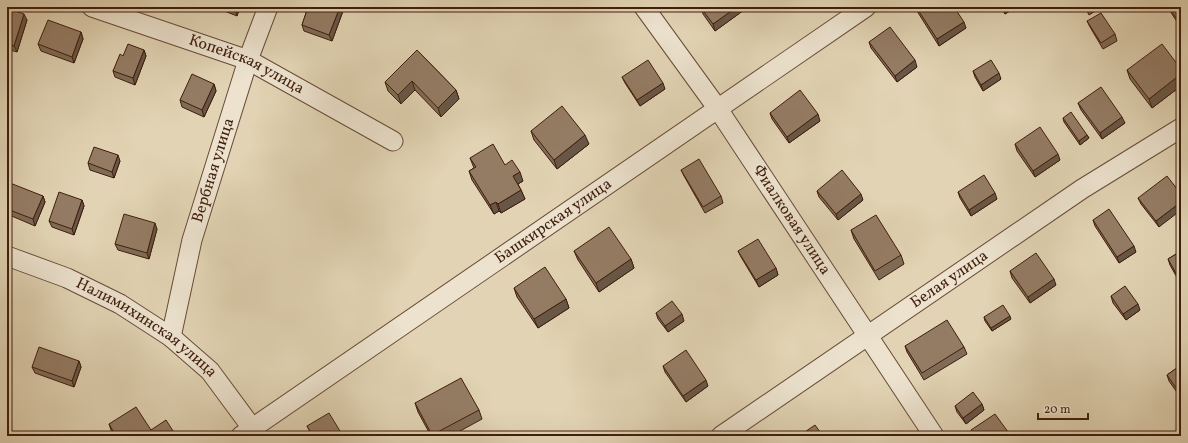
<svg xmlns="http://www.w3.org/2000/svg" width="1188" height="443" viewBox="0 0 1188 443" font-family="Vollkorn,serif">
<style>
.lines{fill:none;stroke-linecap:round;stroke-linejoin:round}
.minor-casing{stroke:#684b37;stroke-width:21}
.minor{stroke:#ece2ce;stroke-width:19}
.wall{fill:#7f6b56;stroke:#401e0e}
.shaded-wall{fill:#685746;stroke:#401e0e}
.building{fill:#947c64;stroke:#401e0e}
.labels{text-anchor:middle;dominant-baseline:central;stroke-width:3.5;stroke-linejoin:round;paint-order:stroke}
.street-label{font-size:16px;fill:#401e0e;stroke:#ece2ce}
</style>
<rect width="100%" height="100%" fill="#e1d3b3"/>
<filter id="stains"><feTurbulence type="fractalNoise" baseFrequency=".005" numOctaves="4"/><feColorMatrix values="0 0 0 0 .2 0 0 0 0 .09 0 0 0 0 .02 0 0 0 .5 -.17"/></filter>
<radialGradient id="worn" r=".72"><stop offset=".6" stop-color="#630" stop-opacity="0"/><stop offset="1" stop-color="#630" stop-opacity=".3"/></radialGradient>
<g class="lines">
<defs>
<g id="minor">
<path id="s1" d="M92 7 248 60 393 141"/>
<path id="s2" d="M644 7 718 109 934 436"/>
<path id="s3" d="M7 256 67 278 120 304 171 337 210 371 258 436"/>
<path id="s4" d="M171 337 192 240 248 60 268 7"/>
<path id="s5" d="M241 436 866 7"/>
<path id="s6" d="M721 436 1082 189 1181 128"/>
</g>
</defs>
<use href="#minor" class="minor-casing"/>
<use href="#minor" class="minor"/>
</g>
<g class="wall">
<polygon points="214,7 240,7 237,16"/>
<polygon points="308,7 341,7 343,11 332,41 304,31 302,25"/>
<polygon points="702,7 743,7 744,10 715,31 703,14 701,8"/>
<polygon points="916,7 954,7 966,28 939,46 917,11"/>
<polygon points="1001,7 1016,7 1005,14"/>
<polygon points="1085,7 1096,7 1097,10 1089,15"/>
<polygon points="1181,7 1181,28 1172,14 1169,8"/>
<polygon points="7,8 27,20 17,52 7,49"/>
<polygon points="1087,21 1115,34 1117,41 1103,49 1090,27"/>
<polygon points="81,32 83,39 74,63 41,51 38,44"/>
<polygon points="869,42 917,67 897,82 871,48"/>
<polygon points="144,50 146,56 135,85 115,77 113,71 123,56"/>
<polygon points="417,50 456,90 459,99 441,117 415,90 401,104 388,91 385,82"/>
<polygon points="1181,69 1181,86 1152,108 1130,79 1127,70"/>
<polygon points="973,71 1001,79 983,91 975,77"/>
<polygon points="622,77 665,89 640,106 625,83"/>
<polygon points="214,84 216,91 204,117 182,107 180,100"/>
<polygon points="1078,103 1125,123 1102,139 1081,110"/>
<polygon points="770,113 820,121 789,143 772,119"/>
<polygon points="1063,118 1087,135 1089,138 1080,145 1064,122"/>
<polygon points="531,131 589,144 557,169 534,140"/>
<polygon points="1015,144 1060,160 1035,177 1017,151"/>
<polygon points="470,158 505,165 523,181 518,184 521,190 525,199 501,213 499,211 494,214 472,180 469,171 474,168"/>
<polygon points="120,161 114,178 90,170 88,163"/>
<polygon points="681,170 721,196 723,203 705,213 684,176"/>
<polygon points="7,190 43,196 45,202 35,226 7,214"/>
<polygon points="817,191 863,200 838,220 819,197"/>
<polygon points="958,192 997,199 971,216 960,198"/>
<polygon points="1181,194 1159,227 1141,204 1138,198"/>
<polygon points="82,200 84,206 74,235 52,227 49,221"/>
<polygon points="1093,220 1136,252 1119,263 1095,226"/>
<polygon points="157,229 149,259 118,250 115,244"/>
<polygon points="851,230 901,255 904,264 879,280 854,239"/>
<polygon points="574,251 631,259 634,268 599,292 578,260"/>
<polygon points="738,251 776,268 778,275 759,287 741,257"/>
<polygon points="1181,251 1181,282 1180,283 1170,265 1168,259"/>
<polygon points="1010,271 1056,285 1030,303 1012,278"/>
<polygon points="514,288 566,299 569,308 538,328 517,297"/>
<polygon points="1111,296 1140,310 1126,320 1113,303"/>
<polygon points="656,313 684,321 668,332 658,319"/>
<polygon points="984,317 1011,319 992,331 985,321"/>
<polygon points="905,346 964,347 967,354 924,380 907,352"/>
<polygon points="79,361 81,367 74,387 35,373 32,367"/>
<polygon points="1181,365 1181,398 1169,381 1167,375"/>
<polygon points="663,366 708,386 686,402 665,372"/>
<polygon points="415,403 479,410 482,419 451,436 431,436 418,412"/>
<polygon points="982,404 984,410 966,424 957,412 955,406"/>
<polygon points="109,424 151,430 175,436 115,436 111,430"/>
<polygon points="307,426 343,436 312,436"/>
</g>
<g class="shaded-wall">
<polygon points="236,7 240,7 237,16 235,10"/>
<polygon points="340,7 341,7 343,11 332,41 329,35"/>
<polygon points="737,7 743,7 744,10 715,31 713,24"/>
<polygon points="788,7 796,7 789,12"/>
<polygon points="1004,7 1016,7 1005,14 1003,8"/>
<polygon points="24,14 27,20 17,52 14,46"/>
<polygon points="964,22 966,28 939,46 937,39"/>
<polygon points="81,32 83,39 74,63 72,57"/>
<polygon points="144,50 146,56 135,85 133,78"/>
<polygon points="915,60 917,67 897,82 895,76"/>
<polygon points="999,73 1001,79 983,91 981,85"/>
<polygon points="1181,74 1181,86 1152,108 1149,99"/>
<polygon points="412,81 415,90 401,104 398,95"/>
<polygon points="663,83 665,89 640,106 637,100"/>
<polygon points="214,84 216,91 204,117 202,110"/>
<polygon points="456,90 459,99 441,117 438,108"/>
<polygon points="818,114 820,121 789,143 787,137"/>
<polygon points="1122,117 1125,123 1102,139 1100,133"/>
<polygon points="585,135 589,144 557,169 554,160"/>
<polygon points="1087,135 1089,138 1080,145 1079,141"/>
<polygon points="1058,154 1060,160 1035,177 1033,171"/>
<polygon points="118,155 120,161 114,178 112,172"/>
<polygon points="520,172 523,181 516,185 513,176"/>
<polygon points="521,190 525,199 501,213 498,204"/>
<polygon points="995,193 997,199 971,216 969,210"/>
<polygon points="861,194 863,200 838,220 836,214"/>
<polygon points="43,196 45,202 35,226 33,219"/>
<polygon points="82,200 84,206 74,235 72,229"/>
<polygon points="496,202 499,211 494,214 490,205"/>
<polygon points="1181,202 1181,210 1159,227 1156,221"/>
<polygon points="155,223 157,229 149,259 147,253"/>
<polygon points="1134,246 1136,252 1119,263 1117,257"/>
<polygon points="631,259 634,268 599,292 596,283"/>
<polygon points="776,268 778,275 759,287 756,280"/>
<polygon points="1054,279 1056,285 1030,303 1028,297"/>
<polygon points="566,299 569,308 538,328 534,319"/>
<polygon points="1138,304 1140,310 1126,320 1123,314"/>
<polygon points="682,314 684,321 668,332 665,326"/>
<polygon points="1010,316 1011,319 992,331 991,328"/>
<polygon points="79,361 81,367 74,387 72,381"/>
<polygon points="706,380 708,386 686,402 683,396"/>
<polygon points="982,404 984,410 966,424 963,418"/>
</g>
<g class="building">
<polygon points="228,7 236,7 235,10"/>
<polygon points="308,7 340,7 329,35 302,25"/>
<polygon points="702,7 737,7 713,24 701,8"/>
<polygon points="916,7 954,7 964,22 937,39"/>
<polygon points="1085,7 1095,7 1088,11"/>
<polygon points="1170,7 1181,7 1181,25 1169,8"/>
<polygon points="7,8 24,14 14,46 7,43"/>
<polygon points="1101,13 1115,34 1101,43 1087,21"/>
<polygon points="48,20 81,32 72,57 38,44"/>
<polygon points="890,27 915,60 895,76 869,42"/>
<polygon points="128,44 144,50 133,78 113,71 120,54 123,56"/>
<polygon points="1162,44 1181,69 1181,74 1149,99 1127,70"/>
<polygon points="417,50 456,90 438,108 412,81 398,95 385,82"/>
<polygon points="648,60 663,83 637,100 622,77"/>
<polygon points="991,60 999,73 981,85 973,71"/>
<polygon points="192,74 214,84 202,110 180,100"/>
<polygon points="1101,87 1122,117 1100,133 1078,103"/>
<polygon points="800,90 818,114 787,137 770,113"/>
<polygon points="562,106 585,135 554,160 531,131"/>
<polygon points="1071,112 1087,135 1079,141 1063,118"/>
<polygon points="1040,127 1058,154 1033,171 1015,144"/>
<polygon points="493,144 505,165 512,160 520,172 513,176 521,190 498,204 496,202 490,205 469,171 476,167 470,158"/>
<polygon points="94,147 118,155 112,172 88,163"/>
<polygon points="699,159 721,196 703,207 681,170"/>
<polygon points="842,170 861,194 836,214 817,191"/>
<polygon points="984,175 995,193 969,210 958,192"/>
<polygon points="1167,176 1181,194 1181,202 1156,221 1138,198"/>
<polygon points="10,183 43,196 33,219 7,209 7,190"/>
<polygon points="59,192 82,200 72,229 49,221"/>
<polygon points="1109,209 1134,246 1117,257 1093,220"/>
<polygon points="124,214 155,223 147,253 115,244"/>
<polygon points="876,215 901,255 875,271 851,230"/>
<polygon points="609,227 631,259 596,283 574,251"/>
<polygon points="758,239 776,268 756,280 738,251"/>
<polygon points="1181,251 1181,275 1178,277 1168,259"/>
<polygon points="1036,253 1054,279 1028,297 1010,271"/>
<polygon points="545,267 566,299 534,319 514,288"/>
<polygon points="1125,286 1138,304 1123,314 1111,296"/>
<polygon points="672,301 682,314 665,326 656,313"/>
<polygon points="1003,305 1010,316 991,328 984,317"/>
<polygon points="947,320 964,347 922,373 905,346"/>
<polygon points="39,347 79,361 72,381 32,367"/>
<polygon points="686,350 706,380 683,396 663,366"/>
<polygon points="1181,365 1181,395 1167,375"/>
<polygon points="461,378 479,410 432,435 415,403"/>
<polygon points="973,392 982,404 963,418 955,406"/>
<polygon points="136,407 151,430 166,420 175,434 172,436 116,436 109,424"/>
<polygon points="329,413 343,436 313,436 307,426"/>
<polygon points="995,414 1011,436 975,436 971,430"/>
<polygon points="815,425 823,436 799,436"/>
<polygon points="585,434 587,436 582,436"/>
</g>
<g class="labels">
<g class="street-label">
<text stroke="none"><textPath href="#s1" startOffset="165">Копейская улица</textPath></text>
<text stroke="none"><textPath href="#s4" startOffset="172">Вербная улица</textPath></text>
<text stroke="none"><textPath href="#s2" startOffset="259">Фиалковая улица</textPath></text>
<text stroke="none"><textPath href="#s5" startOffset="379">Башкирская улица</textPath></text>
<text stroke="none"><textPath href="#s6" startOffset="277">Белая улица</textPath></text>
<text stroke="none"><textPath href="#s3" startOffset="158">Налимихинская улица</textPath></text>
</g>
</g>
<rect width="1188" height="443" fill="none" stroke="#e1d3b3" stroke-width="24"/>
<rect x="8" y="8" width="1172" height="427" fill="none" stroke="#401e0e" stroke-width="2"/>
<rect x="12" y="12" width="1164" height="419" fill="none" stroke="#401e0e"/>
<path d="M1038 413v6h50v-6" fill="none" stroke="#401e0e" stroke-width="2"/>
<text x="1044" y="413" font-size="12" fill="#401e0e" stroke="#ece2ce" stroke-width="3" paint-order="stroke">20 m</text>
<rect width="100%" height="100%" filter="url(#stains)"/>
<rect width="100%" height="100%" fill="url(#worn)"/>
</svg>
